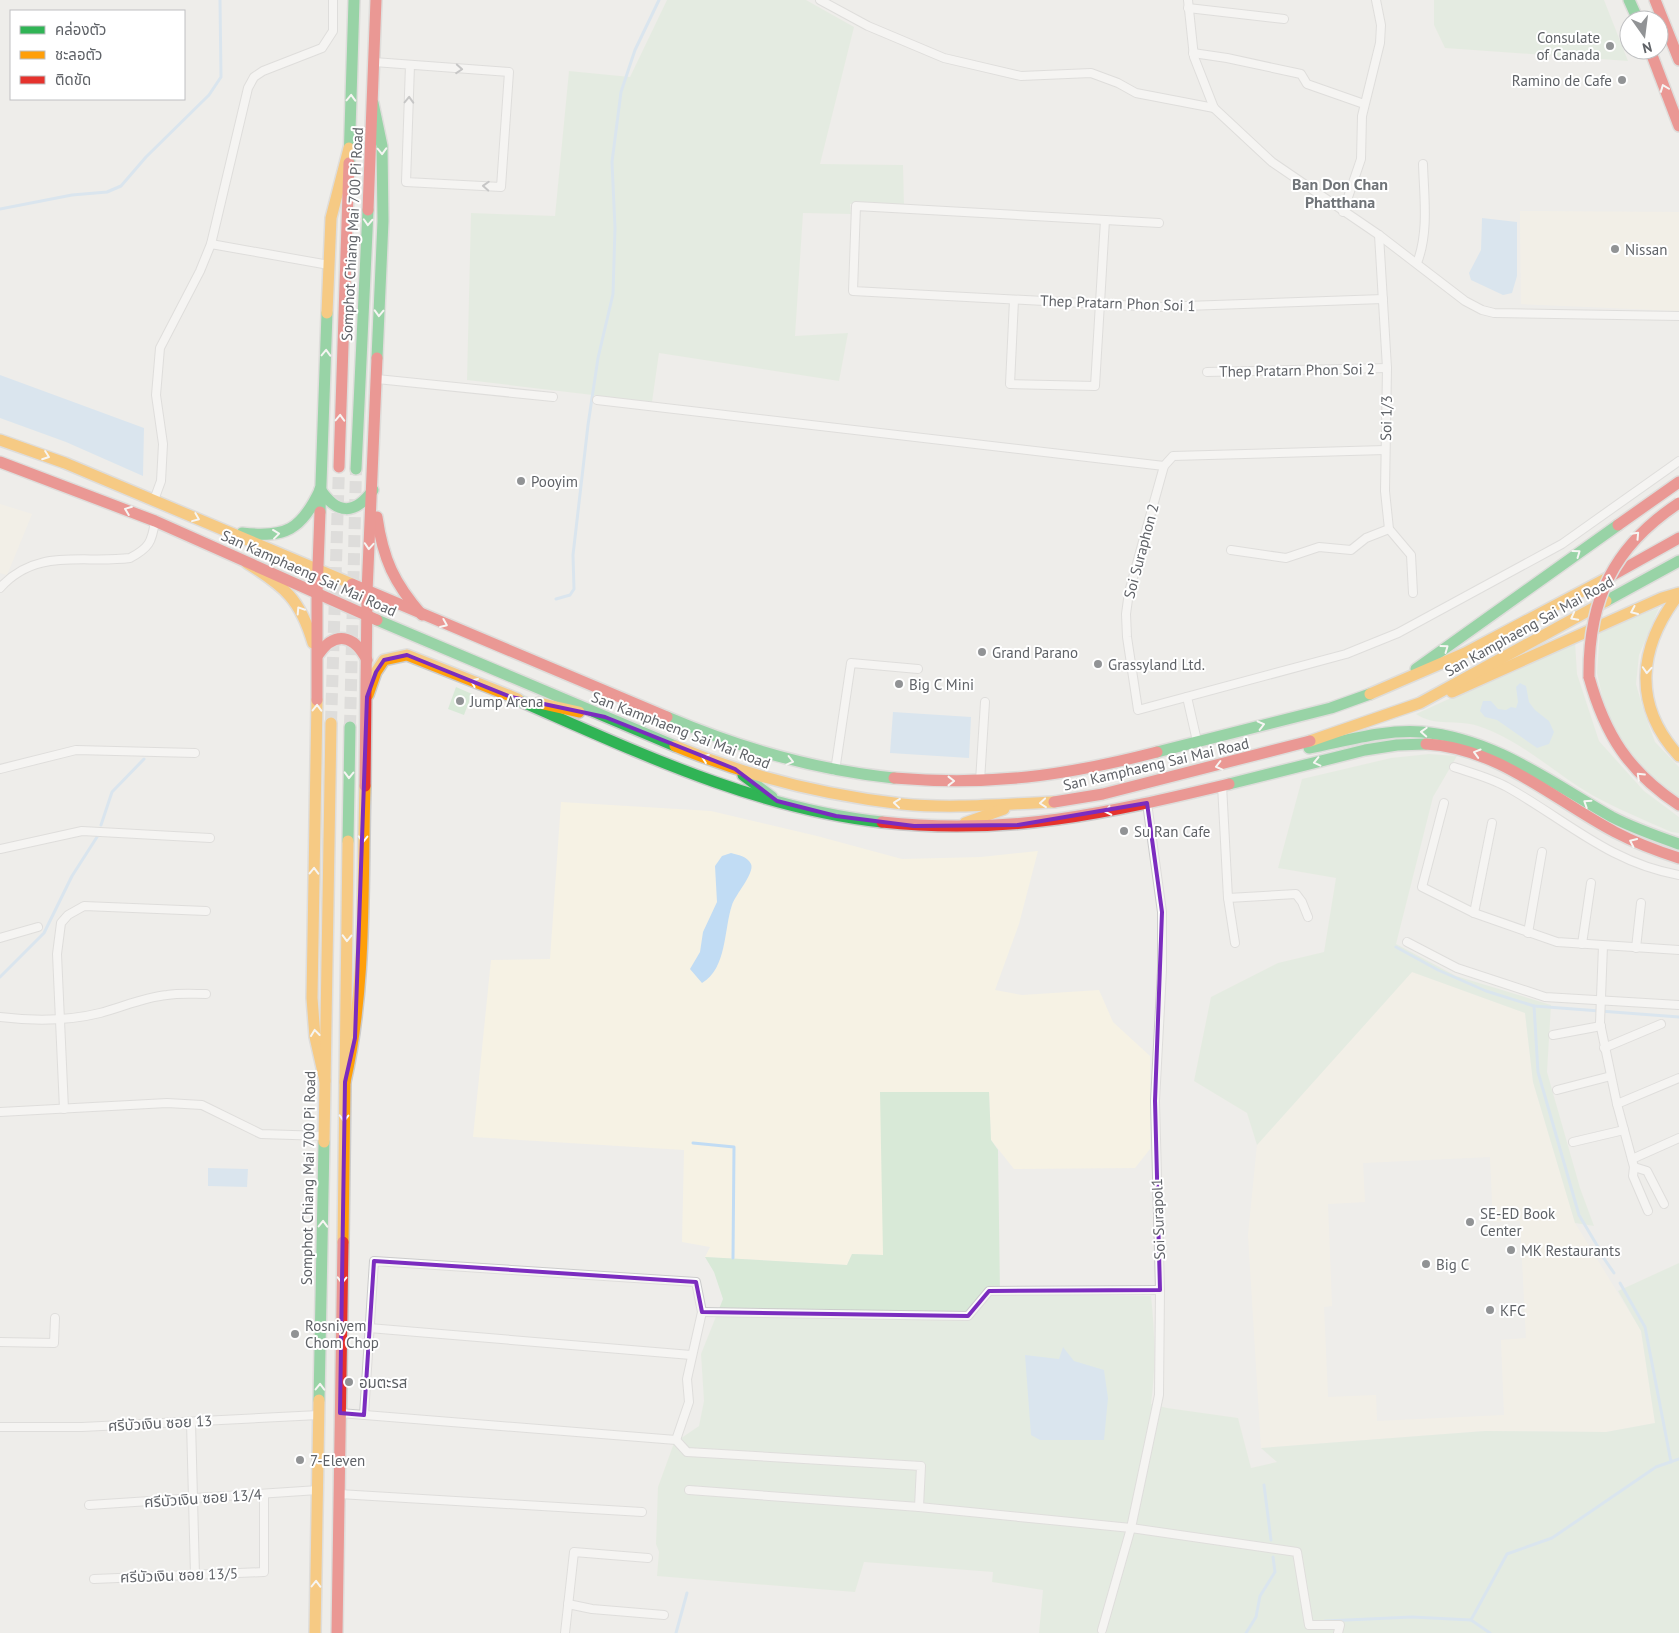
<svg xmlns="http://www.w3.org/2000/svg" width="1679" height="1633" viewBox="0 0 1679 1633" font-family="'PT Sans','Noto Sans Thai',sans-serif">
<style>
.commercial{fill:#f6f2e4;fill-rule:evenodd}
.green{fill:#d8e9d7}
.water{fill:#c1dcf4}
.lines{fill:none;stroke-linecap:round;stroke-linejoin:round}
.stream{stroke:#c1dcf4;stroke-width:3}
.primary-tunnel{stroke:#cacac9;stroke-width:12;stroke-dasharray:12 6;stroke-linecap:butt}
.street-casing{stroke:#cbcbcb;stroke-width:10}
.fast-casing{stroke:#cbcbcb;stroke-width:14}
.slow-casing{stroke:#cbcbcb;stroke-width:14}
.jam-casing{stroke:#cbcbcb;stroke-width:14}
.street{stroke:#fcfcfc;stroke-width:8}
.fast{stroke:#30b455;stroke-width:11}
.slow{stroke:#ff9f0a;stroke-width:11}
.jam{stroke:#e5322d;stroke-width:11}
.jam-bridge-casing{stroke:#cbcbcb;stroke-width:14;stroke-linecap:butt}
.jam-bridge{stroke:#e5322d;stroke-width:11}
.oneway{stroke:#96989b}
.oneway2{stroke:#fff}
.marked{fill:none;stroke:#7b2cbf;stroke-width:4;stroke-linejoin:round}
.poi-dot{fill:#919395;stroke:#fff;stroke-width:2}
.labels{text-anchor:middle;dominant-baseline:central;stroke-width:4;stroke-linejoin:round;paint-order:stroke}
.poi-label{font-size:15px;fill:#5f6267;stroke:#fff;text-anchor:start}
.street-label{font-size:15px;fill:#5f6267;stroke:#fff}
.neighbourhood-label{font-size:16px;font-weight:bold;fill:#707478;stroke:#fff}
</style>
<rect width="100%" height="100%" fill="#eeedea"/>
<g class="commercial">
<polygon points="1520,211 1679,212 1679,311 1521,304"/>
<polygon points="0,504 32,514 7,575 0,573"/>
<polygon points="561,802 711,811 817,836 902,859 981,857 1038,851 1019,924 995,990 1022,995 1099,990 1113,1022 1150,1056 1150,1149 1135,1168 1014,1169 991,1140 989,1092 883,1255 852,1254 847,1265 705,1257 710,1247 682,1242 684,1150 473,1137 491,960 550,959"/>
<path d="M1412 972 1525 1013 1533 1082 1575 1223 1641 1331 1655 1423 1606 1432 1485 1431 1261 1448 1248 1235 1257 1145ZM1490 1157 1493 1222 1520 1221 1526 1338 1501 1340 1504 1415 1377 1421 1376 1395 1328 1397 1324 1307 1332 1306 1328 1204 1365 1202 1363 1163Z"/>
</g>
<g class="green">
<polygon points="667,0 806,0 854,27 820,164 903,165 904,206 850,204 851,214 803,213 795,336 848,333 839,381 659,353 652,402 467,380 471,213 555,216 569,71 630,77"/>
<polygon points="1434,0 1604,0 1628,61 1445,48 1434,25"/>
<polygon points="1659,608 1639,655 1636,684 1644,712 1655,742 1679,767 1679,799 1648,775 1629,753 1609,726 1597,673 1600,630"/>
<path d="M1575 641 1577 674 1599 741 1644 791 1679 817V833L1671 832C1645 820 1617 809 1592 795 1554 773 1521 740 1478 726 1457 719 1435 727 1416 714Z"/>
<polygon points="456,687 472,694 464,715 448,709"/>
<polygon points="1429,754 1457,756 1433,797 1396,944 1456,976 1551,1005 1547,1072 1580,1188 1594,1226 1575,1223 1533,1082 1525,1013 1412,972 1257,1145 1247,1113 1194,1081 1211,997 1278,963 1324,952 1336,878 1278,868 1302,779 1391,758"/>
<path d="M880 1092H989L991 1140 998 1150 1000 1294 1151 1296C1155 1333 1156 1367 1151 1404L1167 1408 1238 1418 1251 1468 1277 1462 1261 1448 1485 1431 1606 1432 1655 1423 1641 1331 1618 1291 1679 1263V1633H1039L1043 1590 992 1582 993 1572 864 1562 855 1592 657 1576 659 1552 656 1544 658 1487 674 1443 699 1426 704 1401 701 1354 723 1299 714 1272 705 1257 847 1265 852 1254 883 1255Z"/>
</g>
<g class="water">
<polygon points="1482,218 1517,222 1517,276 1512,293 1503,295 1471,280 1469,273 1481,250"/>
<polygon points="0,375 144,428 143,476 66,442 0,418"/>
<polygon points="1520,683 1526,686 1529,702 1535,710 1549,721 1554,732 1549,744 1537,748 1497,720 1485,717 1480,711 1483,701 1491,701 1498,709 1506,710 1511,707 1516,708 1518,702 1516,687"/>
<polygon points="893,712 971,717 969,758 890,753"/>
<path d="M731 853C738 855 747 856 751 864 755 873 735 895 732 905 724 928 727 969 702 983L690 969 700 952 703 932 717 902 715 866 722 856Z"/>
<polygon points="208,1168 248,1169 247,1187 208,1186"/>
<polygon points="1063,1347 1074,1361 1104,1370 1108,1398 1104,1440 1040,1440 1031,1435 1025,1355 1059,1359"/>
</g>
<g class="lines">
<g class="stream">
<polyline points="0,209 72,195 107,192 121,186 146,157 209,95 221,77 220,0"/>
<polyline points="556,599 570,595 574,589 573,555 588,425 598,358 613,294 615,228 612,162 621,92 635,50 659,0"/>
<polyline points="101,825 112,792 144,759"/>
<polyline points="1396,947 1438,970 1486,991 1534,1006 1679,1017"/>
<polyline points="0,977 44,933 72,876 97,837"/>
<polyline points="1534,1006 1538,1072 1579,1215 1598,1247"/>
<polyline points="693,1143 734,1147 733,1258"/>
<polyline points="1603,1257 1614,1273"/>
<polyline points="1620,1283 1645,1327 1671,1462"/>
<polyline points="1264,1485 1271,1540"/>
<polyline points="1471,1620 1490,1633"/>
<polyline points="1325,1621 1412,1617 1471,1620 1507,1554 1552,1538 1656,1467 1679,1459"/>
<polyline points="676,1633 687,1593"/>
<polyline points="1246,1633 1256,1617 1260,1596 1275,1572 1273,1557"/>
</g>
<g class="primary-tunnel">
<polyline points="331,723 339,467"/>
<polyline points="350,727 356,469"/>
</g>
<defs>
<g id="street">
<polyline points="820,0 868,26 944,58 1021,76 1091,73 1118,83 1136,93 1214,108"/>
<polyline points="1188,0 1194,57 1214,108 1272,162 1379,235 1465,301 1482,310 1494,313 1679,316"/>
<polyline points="1188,8 1284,19"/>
<polyline points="1193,53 1227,58 1301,74 1307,84 1364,104"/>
<polyline points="374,62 509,72 501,187 406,182 410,65"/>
<polyline points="1343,212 1361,159 1362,116 1380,43 1381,25 1376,0"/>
<polyline points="1159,223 856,206 853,291 1157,307 1383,299"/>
<polyline points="1379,235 1387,368 1385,491 1389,529 1411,555 1413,593"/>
<polyline points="211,244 329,265"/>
<path d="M1417 263C1429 232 1424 197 1423 164"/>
<polyline points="1014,300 1010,384 1095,386 1105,220"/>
<polyline points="1207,372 1387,368"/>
<polyline points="377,379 553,397"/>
<polyline points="597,400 1164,466"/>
<polyline points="1385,450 1173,456 1164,466 1129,592 1126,614 1127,637 1138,710 1346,654 1398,633 1562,544 1679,461"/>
<polyline points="154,500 161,481 163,444 156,395 160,348 200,271 211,244 248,88 254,77 263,71 322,48 333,31 333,0"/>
<polyline points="1231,550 1286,558 1319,547 1351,550 1366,538 1389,529"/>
<path d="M0 588C36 547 83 564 130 558 149 548 152 542 155 521"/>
<polyline points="1187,697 1197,741"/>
<path d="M1454 767C1472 773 1491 778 1507 787 1566 820 1610 863 1679 875"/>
<polyline points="0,769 76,750 195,753"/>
<polyline points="835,771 851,663 918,669"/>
<polyline points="980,781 985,702"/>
<polyline points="1222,785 1228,898 1235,943"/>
<polyline points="1444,803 1422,887 1474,913 1557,942 1679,950"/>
<polyline points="0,849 82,831 210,838"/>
<polyline points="1228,898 1296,894 1302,902 1308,917"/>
<polyline points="1474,913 1492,823"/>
<polyline points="1528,933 1542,852"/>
<polyline points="0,938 38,927"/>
<polyline points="1407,942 1457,968 1545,997 1679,1005"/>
<polyline points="1582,944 1591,883"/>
<polyline points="1603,946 1600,1023 1617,1104 1634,1167 1633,1176 1648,1211"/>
<polyline points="1636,948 1641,903"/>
<path d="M0 1017C33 1021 68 1021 100 1013 123 1007 144 997 167 995 180 993 193 994 206 994"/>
<polyline points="1553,1035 1601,1026"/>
<polyline points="1604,1048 1661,1024"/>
<polyline points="1557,1090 1611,1076"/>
<polyline points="1617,1104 1679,1078"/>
<polyline points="64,1109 57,954 61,923 68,915 84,906 206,911"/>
<polyline points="0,1112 167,1103 202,1105 261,1134 324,1136"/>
<polyline points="1573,1142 1624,1130"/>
<polyline points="1632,1159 1679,1138"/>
<polyline points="1634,1167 1647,1171 1664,1204"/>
<polyline points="702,1312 968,1316 989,1291 1160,1290"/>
<polyline points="369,1328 691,1355"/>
<polyline points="0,1342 54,1343 55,1318"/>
<polyline points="340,1413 676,1440 687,1452 921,1466 919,1507"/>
<polyline points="364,1415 374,1261 696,1282 702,1312 687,1379 689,1402 676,1440"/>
<polyline points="191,1422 195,1575"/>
<polyline points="0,1427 82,1427 319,1415"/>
<polyline points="689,1490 919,1507 1131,1528 1297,1552 1309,1625 1340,1625 1338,1633"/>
<polyline points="339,1494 642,1512"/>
<polyline points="89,1505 318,1490"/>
<polyline points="94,1579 264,1572 264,1494"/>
<polyline points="568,1604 592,1609 664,1615"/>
<polyline points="1102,1630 1131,1528 1159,1395 1160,1290 1155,1101 1162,970 1162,912 1147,803"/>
<polyline points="565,1633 574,1552 648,1558"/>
</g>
<g id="fast">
<polyline points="1629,0 1638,20"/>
<polyline points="373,103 382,146 383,221 377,358"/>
<polyline points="349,163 354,0"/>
<polyline points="356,469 368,210"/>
<path d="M320 489C337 515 355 515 373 490"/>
<polyline points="320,512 327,313"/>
<path d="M242 533C286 538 301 530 320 490"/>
<polyline points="1606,601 1679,561"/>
<polyline points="377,620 675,746"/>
<polyline points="1416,669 1618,525"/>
<path d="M511 697C631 749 751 808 882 822"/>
<path d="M667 717C740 748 815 770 894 778"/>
<path d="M1309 748C1346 741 1384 729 1422 732 1495 739 1550 782 1612 817 1633 828 1656 836 1679 844"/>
<polyline points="1157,752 1331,708 1370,694"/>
<polyline points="743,775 772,797"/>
<polyline points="1229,784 1365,750 1397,745 1426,744"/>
<polyline points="348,841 350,727"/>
<polyline points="319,1400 324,1142"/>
</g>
<g id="slow">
<polyline points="327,313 331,218 349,148"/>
<polyline points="0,440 65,463 352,584"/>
<path d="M247 563C285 587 300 599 313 643"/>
<path d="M1679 594C1638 647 1632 705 1679 756"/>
<polyline points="1452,692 1662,598 1679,593"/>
<polyline points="1370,694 1465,653 1611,576"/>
<polyline points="368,695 376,672 384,660 407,655 518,699"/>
<polyline points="317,700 312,998 315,1037 325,1081"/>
<polyline points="539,703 579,712"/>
<polyline points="1310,741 1420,703 1606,601"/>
<path d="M675 746C747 776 824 795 902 804 952 809 1003 804 1054 802"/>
<polyline points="965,823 1004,809"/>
<path d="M345 1082C367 986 362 884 365 786"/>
<polyline points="324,1142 331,723"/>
<polyline points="343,1242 348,841"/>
<polyline points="315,1633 319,1400"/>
</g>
<g id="jam">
<polyline points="1655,0 1679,60"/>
<polyline points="1650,50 1679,126"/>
<polyline points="368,210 376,0"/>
<polyline points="0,462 155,521 377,620"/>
<polyline points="339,467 349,163"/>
<path d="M377 517C383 559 394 583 422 615"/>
<polyline points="1618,525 1679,482"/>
<polyline points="1611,576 1679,538"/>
<polyline points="352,584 667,717"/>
<path d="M318 655C335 630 354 635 367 660"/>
<path d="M1589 677C1605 735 1629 772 1679 805"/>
<polyline points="317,700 317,593 320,512"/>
<path d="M1426 744C1499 748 1554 800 1615 832 1636 843 1657 851 1679 858"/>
<path d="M894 778C991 786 1064 776 1157 752"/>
<polyline points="365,786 367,592 377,358"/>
<polyline points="1054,802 1103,794 1310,741"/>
<path d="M882 822C1008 836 1108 813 1229 784"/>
<polyline points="337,1633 343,1242"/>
</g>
</defs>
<use href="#street" class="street-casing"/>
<use href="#fast" class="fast-casing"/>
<use href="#slow" class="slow-casing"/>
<use href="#jam" class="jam-casing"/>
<use href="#street" class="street"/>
<use href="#fast" class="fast"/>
<use href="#slow" class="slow"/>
<use href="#jam" class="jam"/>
<defs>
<path id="jam-bridge" d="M1589 677C1588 599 1614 546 1679 503"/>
</defs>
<use href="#jam-bridge" class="jam-bridge-casing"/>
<use href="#jam-bridge" class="jam-bridge"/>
</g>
<defs><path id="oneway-chevron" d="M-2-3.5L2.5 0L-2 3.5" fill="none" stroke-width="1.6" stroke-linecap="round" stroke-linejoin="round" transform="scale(1.25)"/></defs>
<g class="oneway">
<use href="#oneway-chevron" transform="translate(459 69) rotate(4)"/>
<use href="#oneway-chevron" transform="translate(409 100) rotate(-88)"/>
<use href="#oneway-chevron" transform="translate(486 186) rotate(-177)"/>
</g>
<g class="oneway2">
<use href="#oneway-chevron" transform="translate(1664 88) rotate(-111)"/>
<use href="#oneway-chevron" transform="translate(351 98) rotate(-88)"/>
<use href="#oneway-chevron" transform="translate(382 151) rotate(88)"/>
<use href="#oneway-chevron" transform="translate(368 222) rotate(93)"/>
<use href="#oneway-chevron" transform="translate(379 313) rotate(92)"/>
<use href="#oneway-chevron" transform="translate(326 353) rotate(-88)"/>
<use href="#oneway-chevron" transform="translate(340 418) rotate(-88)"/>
<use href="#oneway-chevron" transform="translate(46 456) rotate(20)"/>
<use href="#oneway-chevron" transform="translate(128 510) rotate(-159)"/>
<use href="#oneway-chevron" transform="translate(196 518) rotate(22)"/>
<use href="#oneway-chevron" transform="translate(276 534) rotate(-7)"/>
<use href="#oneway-chevron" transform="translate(1636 535) rotate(-47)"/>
<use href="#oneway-chevron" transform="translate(369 546) rotate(94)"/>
<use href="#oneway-chevron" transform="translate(1577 553) rotate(-36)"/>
<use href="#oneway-chevron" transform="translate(300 610) rotate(-123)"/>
<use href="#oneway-chevron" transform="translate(1634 611) rotate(156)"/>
<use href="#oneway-chevron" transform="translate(1574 617) rotate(152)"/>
<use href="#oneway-chevron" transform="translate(444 624) rotate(23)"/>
<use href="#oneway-chevron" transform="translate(1445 648) rotate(-36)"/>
<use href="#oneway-chevron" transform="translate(1647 670) rotate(94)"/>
<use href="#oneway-chevron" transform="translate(474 682) rotate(-157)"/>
<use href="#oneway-chevron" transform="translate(317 708) rotate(-89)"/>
<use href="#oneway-chevron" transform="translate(1261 725) rotate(-14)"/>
<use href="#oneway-chevron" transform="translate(1424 732) rotate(-177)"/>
<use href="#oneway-chevron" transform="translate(1477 753) rotate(-164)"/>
<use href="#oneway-chevron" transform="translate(705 758) rotate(-160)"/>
<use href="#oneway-chevron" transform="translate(790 761) rotate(14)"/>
<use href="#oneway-chevron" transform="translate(1317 762) rotate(167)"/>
<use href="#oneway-chevron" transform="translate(1219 766) rotate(166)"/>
<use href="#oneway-chevron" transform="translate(349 775) rotate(91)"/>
<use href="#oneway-chevron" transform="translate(1640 776) rotate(-136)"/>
<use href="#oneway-chevron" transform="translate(951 781)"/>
<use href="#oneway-chevron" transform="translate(897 803) rotate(-174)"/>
<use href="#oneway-chevron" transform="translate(1043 803) rotate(175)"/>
<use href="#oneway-chevron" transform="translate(1587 803) rotate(-147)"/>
<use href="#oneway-chevron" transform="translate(1108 811) rotate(168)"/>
<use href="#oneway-chevron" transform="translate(363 839) rotate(91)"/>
<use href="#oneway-chevron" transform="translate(1633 842) rotate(-155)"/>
<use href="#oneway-chevron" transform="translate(314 871) rotate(-89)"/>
<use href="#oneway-chevron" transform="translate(347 938) rotate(91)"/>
<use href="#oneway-chevron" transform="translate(315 1033) rotate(-97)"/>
<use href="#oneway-chevron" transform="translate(344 1118) rotate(91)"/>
<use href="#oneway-chevron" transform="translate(323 1224) rotate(-89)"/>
<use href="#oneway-chevron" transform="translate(342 1280) rotate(91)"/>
<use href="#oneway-chevron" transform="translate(320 1387) rotate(-89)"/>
<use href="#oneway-chevron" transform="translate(316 1584) rotate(-89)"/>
</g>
<path d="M0 0H1679V1633H0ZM407 655 511 697 605 717 735 769 777 801 836 816 914 826 1018 825 1147 803 1162 912 1155 1101 1160 1290 989 1291 968 1316 702 1312 696 1282 374 1261 364 1415 340 1413 345 1082 355 1038 367 697 376 672 384 660Z" fill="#eeedea" fill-opacity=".55" fill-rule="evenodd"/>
<path class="marked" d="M407 655 511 697 605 717 735 769 777 801 836 816 914 826 1018 825 1147 803 1162 912 1155 1101 1160 1290 989 1291 968 1316 702 1312 696 1282 374 1261 364 1415 340 1413 345 1082 355 1038 367 697 376 672 384 660Z"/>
<g class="poi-dot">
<circle cx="1610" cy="46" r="5"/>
<circle cx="1622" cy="80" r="5"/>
<circle cx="1615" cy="249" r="5"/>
<circle cx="521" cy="481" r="5"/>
<circle cx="982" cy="652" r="5"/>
<circle cx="1098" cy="664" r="5"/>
<circle cx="899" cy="684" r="5"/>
<circle cx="460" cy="701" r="5"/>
<circle cx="1124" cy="831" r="5"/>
<circle cx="1470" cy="1222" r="5"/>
<circle cx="1511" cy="1250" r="5"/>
<circle cx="1426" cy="1264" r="5"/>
<circle cx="1490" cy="1310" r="5"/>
<circle cx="295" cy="1334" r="5"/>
<circle cx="349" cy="1382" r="5"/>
<circle cx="300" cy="1460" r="5"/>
</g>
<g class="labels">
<g class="poi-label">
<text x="1600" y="37" text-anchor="end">Consulate<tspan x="1600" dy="17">of Canada</tspan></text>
<text x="1612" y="80" text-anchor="end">Ramino de Cafe</text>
<text x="1625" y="249">Nissan</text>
<text x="531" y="481">Pooyim</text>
<text x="992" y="652">Grand Parano</text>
<text x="1108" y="664">Grassyland Ltd.</text>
<text x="909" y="684">Big C Mini</text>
<text x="470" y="701">Jump Arena</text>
<text x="1134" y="831">Su Ran Cafe</text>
<text x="1480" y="1213">SE-ED Book<tspan x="1480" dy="17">Center</tspan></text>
<text x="1521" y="1250">MK Restaurants</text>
<text x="1436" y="1264">Big C</text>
<text x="1500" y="1310">KFC</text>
<text x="305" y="1325">Rosniyem<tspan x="305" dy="17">Chom Chop</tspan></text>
<text x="359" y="1382">อมตะรส</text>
<text x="310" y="1460">7-Eleven</text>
</g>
<g class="street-label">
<text transform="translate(352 234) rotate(-87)">Somphot Chiang Mai 700 Pi Road</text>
<text transform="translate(1118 303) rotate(2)">Thep Pratarn Phon Soi 1</text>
<text transform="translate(1297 370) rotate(-1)">Thep Pratarn Phon Soi 2</text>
<text transform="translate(1386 418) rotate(-89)">Soi 1/3</text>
<text transform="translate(1141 551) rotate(-75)">Soi Suraphon 2</text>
<text transform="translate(309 573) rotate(24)">San Kamphaeng Sai Mai Road</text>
<text transform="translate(1529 626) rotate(-29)">San Kamphaeng Sai Mai Road</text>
<text transform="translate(681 730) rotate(21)">San Kamphaeng Sai Mai Road</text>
<text transform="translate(1156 764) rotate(-13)">San Kamphaeng Sai Mai Road</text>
<text transform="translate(308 1178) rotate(-89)">Somphot Chiang Mai 700 Pi Road</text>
<text transform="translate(1158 1219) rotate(-92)">Soi Surapol1</text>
<text transform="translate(160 1423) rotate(-3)">ศรีบัวเงิน ซอย 13</text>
<text transform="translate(203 1498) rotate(-4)">ศรีบัวเงิน ซอย 13/4</text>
<text transform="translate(179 1575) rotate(-2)">ศรีบัวเงิน ซอย 13/5</text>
</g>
<g class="neighbourhood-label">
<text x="1340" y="184">Ban Don Chan<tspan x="1340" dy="18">Phatthana</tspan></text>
</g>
</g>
<rect x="10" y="10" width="175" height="90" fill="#ffffff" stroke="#bfc0c2"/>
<rect x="20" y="26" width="25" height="8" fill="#30b455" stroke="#bfc0c2"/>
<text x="55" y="35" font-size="15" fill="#5f6267">คล่องตัว</text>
<rect x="20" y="51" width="25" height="8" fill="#ff9f0a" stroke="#bfc0c2"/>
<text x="55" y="60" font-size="15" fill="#5f6267">ชะลอตัว</text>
<rect x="20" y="76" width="25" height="8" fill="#e5322d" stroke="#bfc0c2"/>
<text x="55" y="85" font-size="15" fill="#5f6267">ติดขัด</text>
<g transform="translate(1644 35) rotate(166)"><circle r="24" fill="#ffffff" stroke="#bfc0c2"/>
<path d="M0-4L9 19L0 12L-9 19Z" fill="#919395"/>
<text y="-8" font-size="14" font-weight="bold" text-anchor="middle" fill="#5f6267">N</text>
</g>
</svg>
